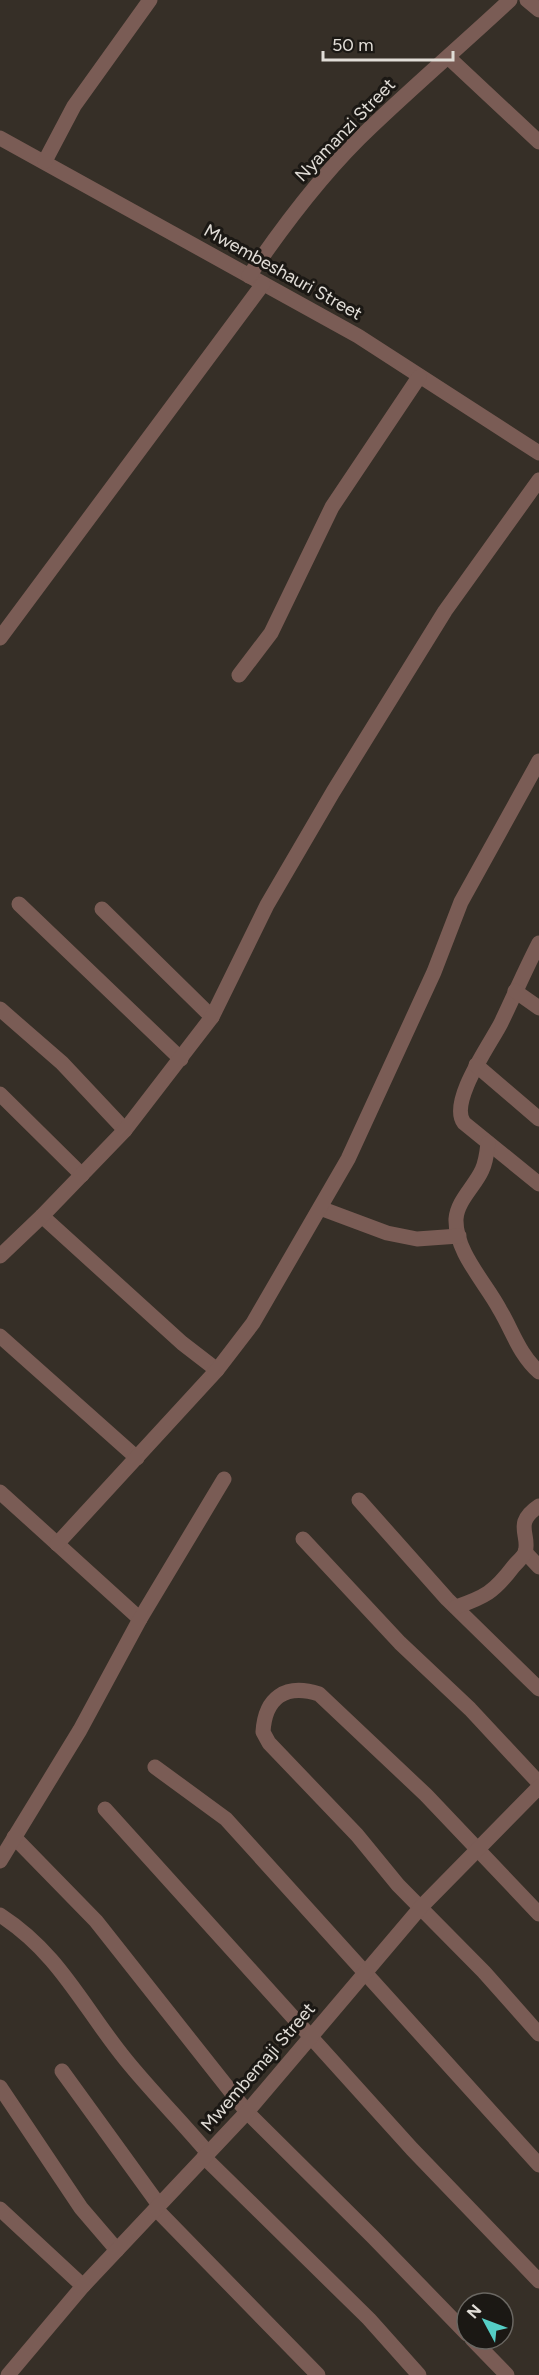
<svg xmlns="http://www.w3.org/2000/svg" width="539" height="2375" viewBox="0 0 539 2375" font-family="Figtree,sans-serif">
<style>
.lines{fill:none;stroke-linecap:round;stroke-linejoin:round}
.minor{stroke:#7a5c55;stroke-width:15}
.labels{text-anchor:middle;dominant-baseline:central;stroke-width:6;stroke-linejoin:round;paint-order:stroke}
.street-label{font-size:18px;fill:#e1ddd7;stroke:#1b1814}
</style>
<rect width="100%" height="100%" fill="#362f27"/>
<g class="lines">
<g class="minor">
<polyline points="527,0 539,10"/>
<polyline points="448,57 539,142"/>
<polyline points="0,138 358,336 539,453"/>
<polyline points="45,161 74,106 150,0"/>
<path d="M249 276C285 223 324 171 371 127 416 84 464 43 510 0"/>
<polyline points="0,638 263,284"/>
<polyline points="239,675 271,633 332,507 419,377"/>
<polyline points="19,904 181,1059"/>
<polyline points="102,909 212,1017"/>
<path d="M539 943C525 970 514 996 501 1023 491 1043 448 1102 464 1123L539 1184"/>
<polyline points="515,991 539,1008"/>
<polyline points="0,1009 62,1063 125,1130"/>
<polyline points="476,1065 539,1119"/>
<polyline points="0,1094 82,1175"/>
<path d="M488 1143C487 1152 486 1162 482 1170 475 1186 457 1201 456 1219 455 1252 486 1283 500 1310 513 1332 519 1354 539 1372"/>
<polyline points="320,1208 387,1233 417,1239 459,1236"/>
<polyline points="42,1216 182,1343 217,1370"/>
<polyline points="0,1256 42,1216 125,1130 212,1017 267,905 333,792 445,611 539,480"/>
<polyline points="0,1336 137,1458"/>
<polyline points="0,1492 140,1619"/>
<polyline points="359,1500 447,1599 539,1689"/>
<polyline points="303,1539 400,1643 470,1709 539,1783"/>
<polyline points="57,1544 217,1370 253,1323 348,1159 434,972 461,902 539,761"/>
<polyline points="525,1552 539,1567"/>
<path d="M456 1607C485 1597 494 1592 513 1567 516 1563 523 1557 525 1553 531 1535 512 1524 539 1506"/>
<polyline points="155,1767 226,1819 539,2165"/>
<polyline points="105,1809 412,2149 539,2281"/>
<polyline points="14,1837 96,1921 247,2112 373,2237 467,2334"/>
<polyline points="0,1861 80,1730 140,1619 224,1479"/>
<path d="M539 1914 426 1795 319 1694C285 1683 265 1698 263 1732L269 1743 357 1835 398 1885 484 1972 539 2034"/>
<path d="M0 1915C60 1954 82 2006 126 2060 152 2092 181 2121 208 2153"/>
<polyline points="62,2071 159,2205"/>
<polyline points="0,2087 81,2208 117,2250"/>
<polyline points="204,2157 369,2319 419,2375"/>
<polyline points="0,2209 83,2286"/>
<polyline points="156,2209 318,2375"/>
<polyline points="472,2339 507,2375"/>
<polyline points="8,2375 83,2286 247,2112 421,1907 539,1787"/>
</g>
</g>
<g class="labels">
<g class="street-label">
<text transform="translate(345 130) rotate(-46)">Nyamanzi Street</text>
<text transform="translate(283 272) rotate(29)">Mwembeshauri Street</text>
<text transform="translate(258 2067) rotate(-49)">Mwembemaji Street</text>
</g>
</g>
<g transform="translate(485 2321) rotate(311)"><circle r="28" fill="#1b1814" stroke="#6a6762" stroke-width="1.5"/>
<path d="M0-4.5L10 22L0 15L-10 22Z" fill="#55cec6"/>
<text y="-9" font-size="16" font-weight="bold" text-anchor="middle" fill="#e1ddd7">N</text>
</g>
<path d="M323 51v9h130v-9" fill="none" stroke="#e1ddd7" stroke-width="3"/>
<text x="332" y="51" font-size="18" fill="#e1ddd7" stroke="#1b1814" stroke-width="4.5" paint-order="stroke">50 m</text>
</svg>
